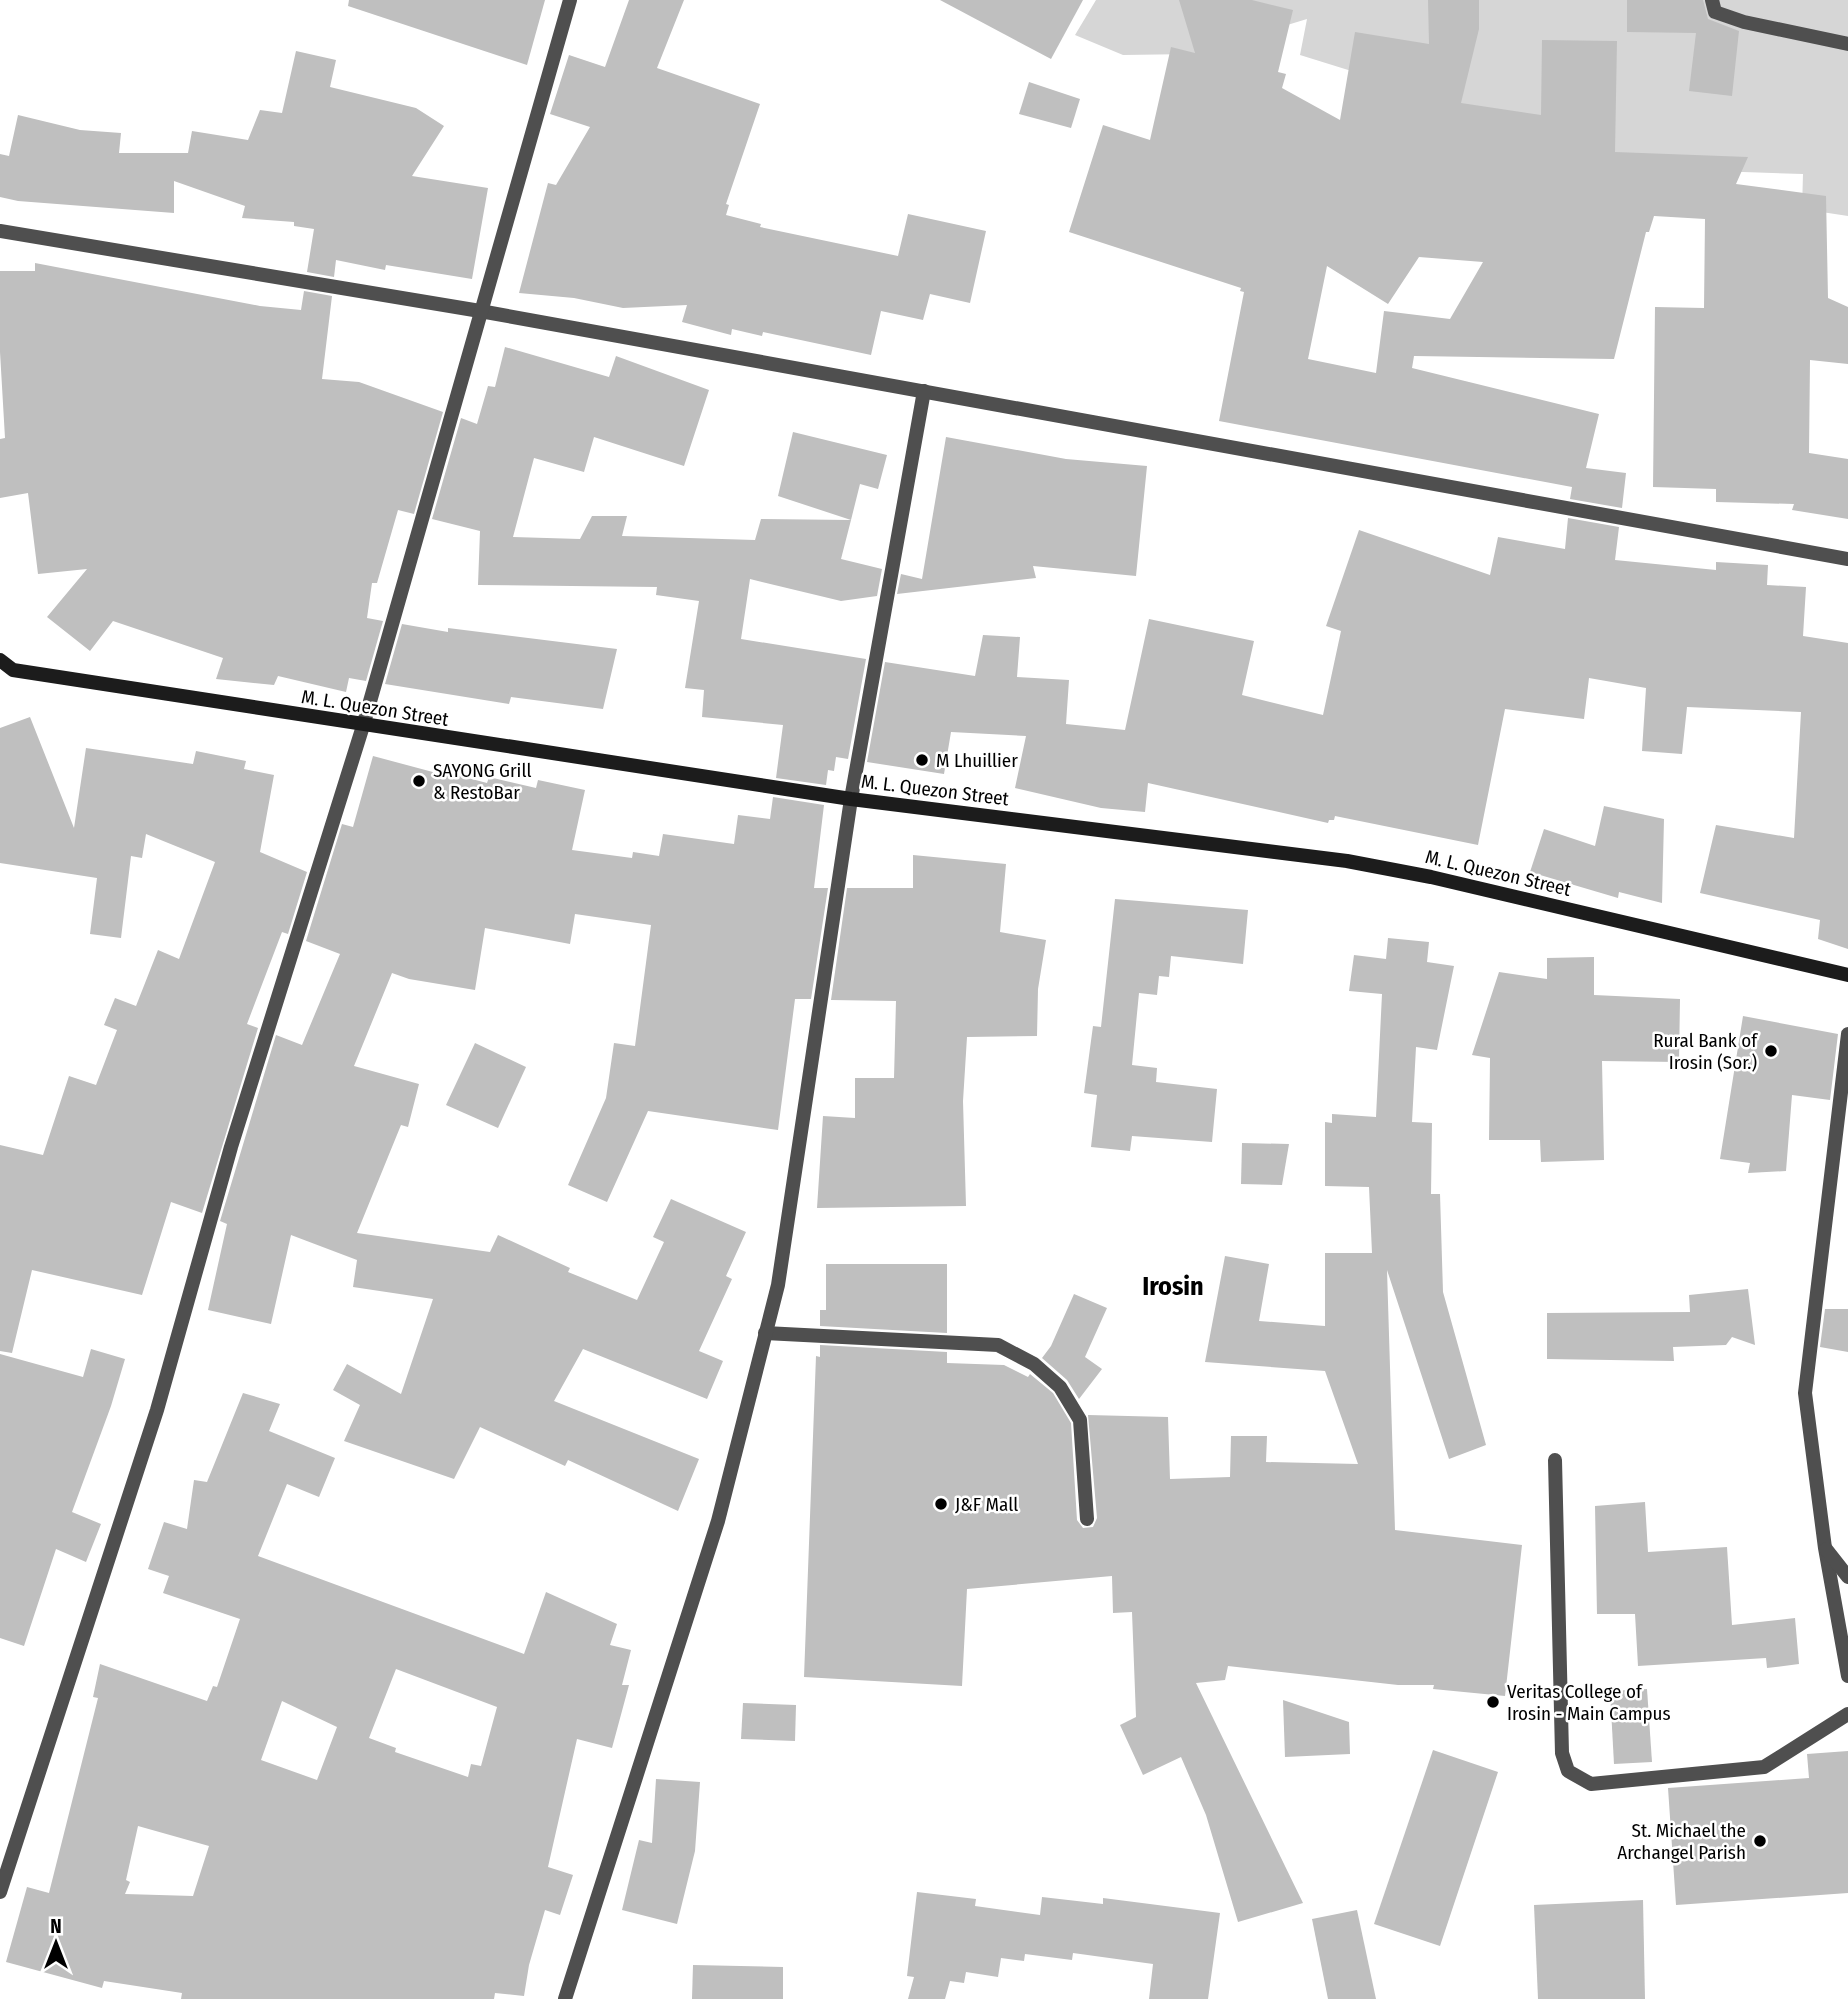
<svg xmlns="http://www.w3.org/2000/svg" width="1848" height="1999" viewBox="0 0 1848 1999" font-family="'Fira Sans Condensed',sans-serif">
<style>
.green{fill:#d6d6d6}
.building{fill:#bfbfbf;fill-rule:evenodd}
.lines{fill:none;stroke-linecap:round;stroke-linejoin:round}
.lane{stroke:#4f4f4f;stroke-width:14}
.street{stroke:#4f4f4f;stroke-width:14}
.secondary{stroke:#1c1c1c;stroke-width:14}
.poi-dot{fill:#000;stroke:#fff;stroke-width:2.5}
.labels{text-anchor:middle;dominant-baseline:central;stroke-width:5;stroke-linejoin:round;paint-order:stroke}
.street-label{font-size:19px;fill:#000;stroke:#fff}
.poi-label{font-size:19px;fill:#000;stroke:#fff;text-anchor:start}
.district-label{font-size:26px;font-weight:bold;fill:#000;stroke:#fff}
</style>
<rect width="100%" height="100%" fill="#fff"/>
<polygon class="green" points="1096,0 1848,0 1848,216 1802,209 1803,174 1535,165 1480,111 1300,55 1307,19 1192,54 1123,55 1075,35"/>
<g class="building">
<polygon points="349,0 545,0 527,65 348,6"/>
<polygon points="629,0 684,0 657,68 760,104 726,204 729,205 726,215 761,224 760,227 898,256 908,214 986,231 970,303 930,294 923,320 881,311 871,355 763,332 762,336 732,329 731,335 682,322 687,305 623,308 574,298 519,293 548,183 556,185 590,127 550,114 569,55 605,67"/>
<polygon points="940,0 1083,0 1051,59"/>
<path d="M1179 0H1252L1293 10 1278 72 1286 74 1282 88 1340 120 1355 32 1429 44 1428 0H1479V29L1461 103 1541 115 1542 40 1617 41 1615 152 1748 157 1736 184 1826 196 1828 298 1848 307V364L1810 360 1809 453 1848 459V519L1792 510 1794 504 1716 502V489L1653 487 1655 307 1704 308 1705 219 1654 216 1649 232H1646L1614 359 1414 356 1412 368 1599 414 1586 468 1626 473 1622 508 1570 499 1572 487 1219 421 1244 292 1240 291 1241 288 1069 232 1103 125 1150 140 1171 47 1195 53ZM1419 257 1483 262 1450 319 1384 311 1376 373 1308 359 1327 266 1388 304Z"/>
<polygon points="1627,0 1703,0 1708,19 1739,31 1732,96 1689,91 1696,33 1627,32"/>
<polygon points="296,51 336,60 330,87 416,108 444,126 412,176 488,188 472,279 386,265 385,270 336,260 334,277 307,272 314,229 294,226 294,222 242,218 245,206 174,181 174,213 18,201 0,197 0,154 9,156 18,115 80,130 121,133 119,153 188,153 192,131 248,140 260,110 282,113"/>
<polygon points="1029,82 1080,99 1071,128 1019,114"/>
<polygon points="35,263 260,306 301,310 304,291 332,296 322,379 359,382 443,412 414,514 398,510 377,583 372,583 367,618 383,621 366,681 349,678 346,692 278,676 274,685 216,679 223,658 113,621 90,651 47,617 87,569 38,574 28,493 0,498 0,439 5,438 0,352 0,271 35,271"/>
<polygon points="505,347 609,377 616,356 709,390 684,466 594,437 584,472 534,458 513,537 580,539 592,516 627,516 622,536 755,540 761,519 851,520 841,559 882,569 877,596 841,601 750,579 741,639 866,659 848,759 836,757 834,771 828,770 826,785 776,778 783,725 702,717 704,690 685,688 699,601 656,595 657,587 478,585 480,531 432,519 461,418 477,424 488,386 495,387"/>
<polygon points="793,432 887,455 878,489 860,484 851,520 778,496"/>
<polygon points="946,437 1066,459 1147,466 1136,576 1033,566 1036,578 897,594 901,574 922,579"/>
<polygon points="1568,518 1619,527 1615,560 1716,570 1716,562 1768,565 1767,585 1806,587 1803,636 1848,643 1848,949 1818,939 1820,920 1700,893 1716,825 1794,838 1801,712 1687,707 1682,754 1642,751 1646,688 1589,678 1584,719 1505,709 1478,845 1335,816 1334,820 1329,820 1328,823 1148,783 1145,812 1101,808 1015,788 1026,736 951,732 944,774 867,762 885,662 975,676 983,635 1020,637 1017,677 1069,680 1066,724 1125,730 1149,619 1254,641 1242,695 1323,715 1341,631 1326,626 1359,530 1490,575 1498,537 1565,549"/>
<polygon points="402,624 448,632 448,628 617,649 603,709 511,697 509,704 385,684"/>
<polygon points="30,717 74,828 86,748 193,764 196,751 246,761 244,769 274,775 260,852 307,872 288,934 282,932 247,1024 258,1028 202,1213 171,1202 142,1295 32,1270 12,1353 0,1351 0,1145 43,1155 69,1076 96,1085 117,1030 104,1025 115,998 136,1006 158,950 179,959 215,862 146,834 142,858 131,856 121,938 90,934 97,878 0,863 0,728"/>
<polygon points="373,756 444,775 445,772 487,783 489,777 536,788 538,780 585,790 572,850 632,858 633,852 659,856 663,834 734,844 738,815 770,819 773,797 824,805 814,888 828,888 811,999 795,999 778,1130 648,1111 607,1202 568,1185 606,1098 614,1043 635,1046 651,925 575,914 570,944 485,928 475,990 409,979 392,973 354,1066 419,1084 408,1127 401,1125 357,1233 490,1252 498,1235 570,1268 568,1272 637,1300 664,1242 653,1237 671,1199 746,1232 726,1276 732,1279 699,1351 723,1361 707,1399 583,1349 554,1401 699,1459 678,1511 568,1460 565,1466 480,1427 454,1479 344,1441 360,1405 333,1390 347,1364 401,1394 433,1299 353,1287 357,1260 291,1235 271,1324 208,1310 227,1224 220,1221 276,1035 302,1045 340,954 306,941 342,824 353,827"/>
<polygon points="1604,806 1664,819 1662,903 1619,892 1618,898 1530,872 1544,829 1595,846"/>
<polygon points="913,855 1006,864 1000,932 1046,940 1038,989 1037,1036 967,1037 963,1101 966,1206 817,1208 823,1116 855,1118 855,1078 894,1078 896,1001 831,1000 847,888 913,888"/>
<polygon points="1115,899 1248,910 1243,964 1171,956 1169,977 1159,976 1157,995 1139,993 1132,1065 1157,1068 1156,1082 1217,1089 1212,1142 1132,1136 1130,1151 1091,1147 1097,1095 1084,1093 1093,1026 1101,1027"/>
<polygon points="1388,938 1429,942 1427,962 1454,966 1437,1050 1416,1047 1412,1122 1432,1123 1431,1194 1440,1194 1443,1292 1486,1445 1449,1459 1387,1270 1395,1530 1522,1545 1505,1696 1433,1689 1434,1685 1398,1685 1228,1666 1225,1680 1196,1683 1303,1903 1238,1922 1206,1815 1181,1757 1143,1775 1120,1725 1136,1717 1132,1612 1113,1613 1112,1576 967,1589 962,1686 804,1677 816,1356 820,1357 820,1345 947,1352 947,1363 1004,1365 1028,1377 1030,1374 1053,1393 1071,1423 1077,1520 1083,1528 1093,1527 1097,1518 1088,1415 1168,1417 1170,1479 1230,1477 1231,1436 1267,1436 1266,1462 1358,1464 1325,1371 1205,1362 1225,1256 1269,1264 1259,1321 1325,1326 1325,1253 1372,1253 1369,1187 1325,1186 1325,1122 1332,1123 1332,1114 1376,1117 1382,994 1349,991 1354,955 1386,959"/>
<polygon points="1594,957 1594,995 1680,999 1679,1062 1602,1061 1604,1160 1541,1162 1540,1140 1489,1140 1490,1058 1472,1055 1499,972 1547,979 1547,958"/>
<polygon points="1743,1016 1838,1034 1830,1100 1792,1095 1786,1171 1748,1173 1750,1163 1720,1159"/>
<polygon points="475,1043 526,1067 498,1128 446,1105"/>
<polygon points="1242,1143 1289,1144 1282,1185 1241,1184"/>
<polygon points="826,1264 947,1264 947,1333 820,1326 820,1310 826,1310"/>
<polygon points="1748,1289 1755,1345 1732,1337 1726,1345 1673,1347 1674,1361 1547,1359 1547,1313 1690,1312 1689,1295"/>
<polygon points="1074,1294 1107,1308 1085,1357 1102,1369 1079,1399 1067,1380 1042,1358 1051,1346"/>
<polygon points="1825,1309 1848,1309 1848,1352 1820,1347"/>
<polygon points="91,1349 125,1359 111,1406 72,1512 101,1524 86,1562 56,1549 24,1646 0,1638 0,1354 83,1377"/>
<path d="M243 1393 280 1404 269 1431 335 1458 319 1497 287 1484 258 1556 524 1654 546 1592 617 1624 610 1645 631 1650 622 1685H629L612 1748 577 1739 548 1867 573 1875 560 1915 545 1910 529 1965 524 1996 495 1993 494 1999H181L182 1993 104 1981 102 1988 6 1962 27 1887 49 1893 98 1698 93 1697 100 1664 207 1701 213 1686 217 1687 240 1619 163 1593 169 1576 148 1569 164 1522 187 1529 194 1480 207 1482ZM396 1669 497 1707 481 1766 471 1764 468 1777 395 1752 396 1748 369 1738ZM282 1701 337 1727 317 1780 261 1760ZM138 1826 209 1846 193 1896 125 1894 130 1882 126 1880Z"/>
<polygon points="1645,1502 1648,1552 1727,1547 1732,1625 1795,1618 1799,1664 1767,1668 1766,1658 1638,1666 1635,1614 1597,1614 1595,1506"/>
<polygon points="1647,1689 1652,1762 1614,1764 1610,1691"/>
<polygon points="1283,1700 1349,1722 1350,1754 1285,1757"/>
<polygon points="743,1703 796,1705 795,1741 741,1739"/>
<polygon points="1433,1750 1498,1772 1440,1946 1374,1924"/>
<polygon points="1848,1751 1848,1893 1676,1905 1668,1788 1809,1778 1807,1754"/>
<polygon points="656,1779 700,1782 695,1851 677,1924 622,1910 639,1840 652,1843"/>
<polygon points="917,1892 976,1899 975,1906 1040,1915 1042,1897 1103,1904 1103,1898 1220,1913 1208,1999 1149,1999 1153,1964 1073,1953 1072,1960 1025,1954 1024,1961 1001,1958 998,1977 966,1972 964,1983 950,1981 945,1999 908,1999 914,1977 907,1976"/>
<polygon points="1643,1900 1645,1999 1538,1999 1534,1905"/>
<polygon points="1357,1910 1376,1999 1328,1999 1312,1919"/>
<polygon points="693,1965 783,1967 783,1999 692,1999"/>
</g>
<g class="lines">
<polyline class="lane" points="1712,0 1715,12 1744,22 1848,44"/>
<g class="street">
<polyline points="0,231 480,311 1848,559"/>
<polyline points="1848,1034 1805,1393 1825,1548 1848,1676"/>
<polyline points="765,1333 998,1345 1034,1364 1060,1387 1080,1420 1087,1519"/>
<polyline points="1555,1460 1562,1753 1568,1771 1591,1784 1764,1767 1848,1714"/>
<polyline points="1826,1549 1848,1577"/>
<polyline points="0,1892 157,1410 231,1147 363,726 570,0"/>
<polyline points="565,1999 718,1521 778,1285 851,799 924,391"/>
</g>
<polyline class="secondary" points="0,660 13,670 851,799 1347,861 1431,877 1848,975"/>
</g>
<g class="poi-dot">
<circle cx="922" cy="760" r="7"/>
<circle cx="419" cy="781" r="7"/>
<circle cx="1771" cy="1051" r="7"/>
<circle cx="941" cy="1504" r="7"/>
<circle cx="1493" cy="1702" r="7"/>
<circle cx="1760" cy="1841" r="7"/>
</g>
<g class="labels">
<g class="street-label">
<text transform="translate(375 708) rotate(9)">M. L. Quezon Street</text>
<text transform="translate(935 790) rotate(7)">M. L. Quezon Street</text>
<text transform="translate(1498 873) rotate(13)">M. L. Quezon Street</text>
</g>
<g class="poi-label">
<text x="936" y="760">M Lhuillier</text>
<text x="433" y="770">SAYONG Grill<tspan x="433" dy="22">&amp; RestoBar</tspan></text>
<text x="1757" y="1040" text-anchor="end">Rural Bank of<tspan x="1757" dy="22">Irosin (Sor.)</tspan></text>
<text x="955" y="1504">J&amp;F Mall</text>
<text x="1507" y="1691">Veritas College of<tspan x="1507" dy="22">Irosin - Main Campus</tspan></text>
<text x="1746" y="1830" text-anchor="end">St. Michael the<tspan x="1746" dy="22">Archangel Parish</tspan></text>
</g>
<g class="district-label">
<text x="1173" y="1286">Irosin</text>
</g>
</g>
<g transform="translate(56 1943)" stroke="#ffffff" stroke-width="5" paint-order="stroke">
<path d="M0-5L12 26L0 18L-12 26Z" fill="#000000"/>
<text y="-10" font-size="19" font-weight="bold" text-anchor="middle" fill="#000000">N</text>
</g>
</svg>
